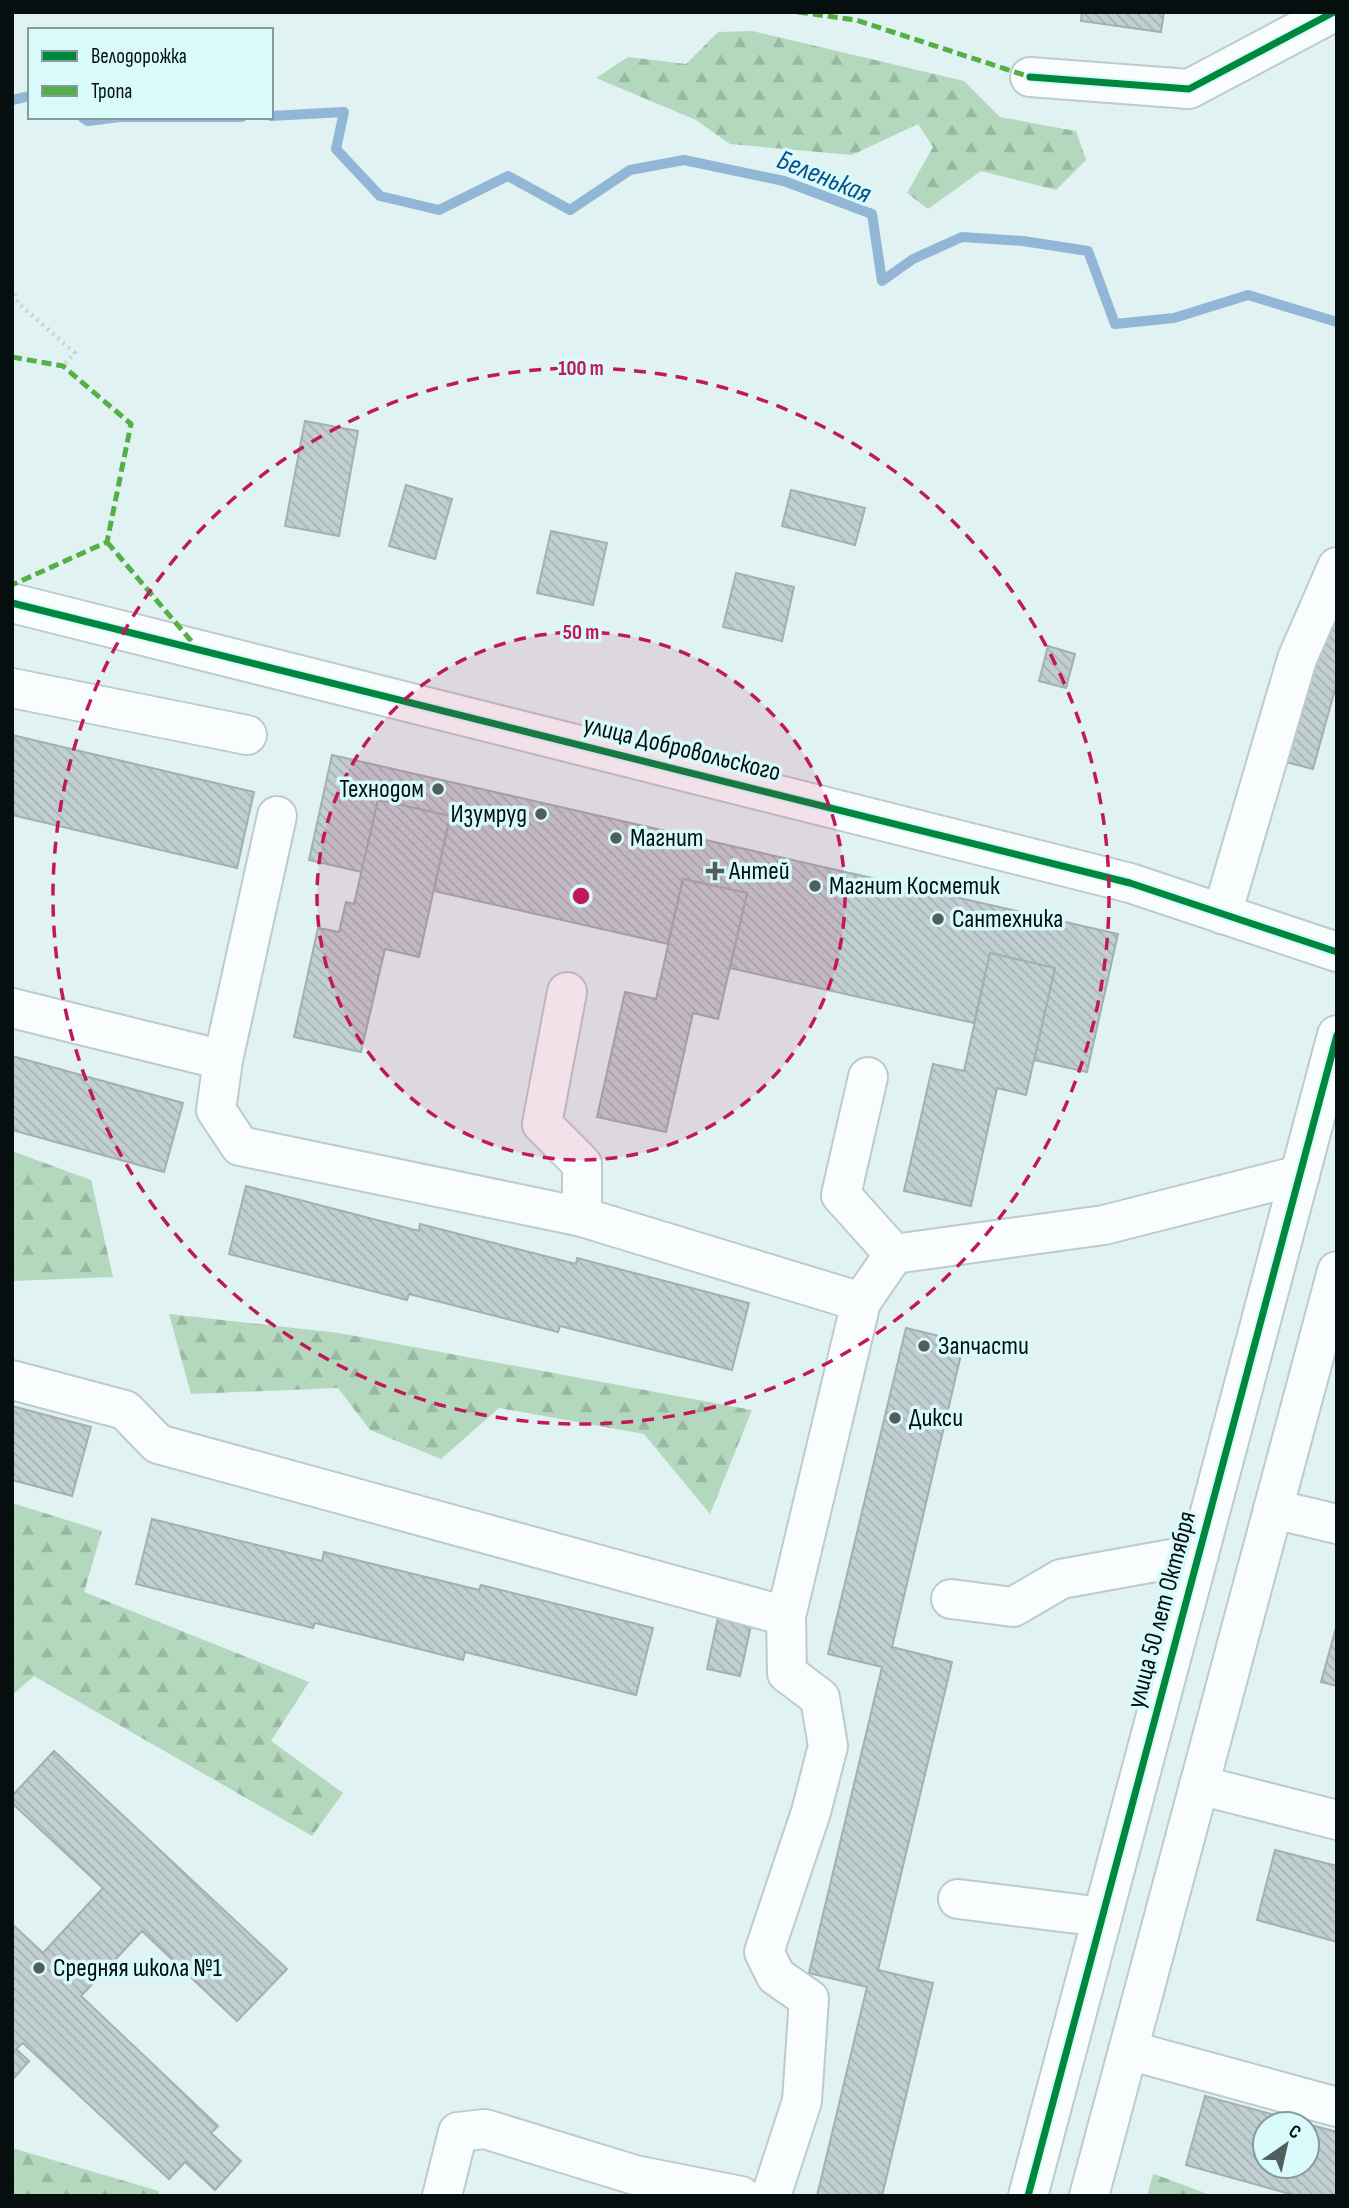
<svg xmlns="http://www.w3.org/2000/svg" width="1349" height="2208" viewBox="0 0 1349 2208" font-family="'Sofia Sans Condensed',sans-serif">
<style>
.forest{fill:url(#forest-firs)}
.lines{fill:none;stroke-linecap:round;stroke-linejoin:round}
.stream{stroke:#92b6d6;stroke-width:10}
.building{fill:url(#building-back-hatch);stroke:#a3afb1;stroke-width:2;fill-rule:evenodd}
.minor-casing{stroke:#bdcbcb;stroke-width:42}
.path{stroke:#c9cfcf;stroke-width:4.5;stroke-dasharray:2 5;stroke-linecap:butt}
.minor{stroke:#fafdfd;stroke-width:38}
.quiet{stroke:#54b044;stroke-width:5;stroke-dasharray:10 5;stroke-linecap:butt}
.cycleway-casing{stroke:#d9fafa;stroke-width:11}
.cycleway{stroke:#00873e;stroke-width:7}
.ring{fill:none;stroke:#c2185b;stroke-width:3.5;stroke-dasharray:12 9}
.poi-dot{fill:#525e5e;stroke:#d9fafa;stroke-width:2.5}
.labels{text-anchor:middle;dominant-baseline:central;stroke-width:7;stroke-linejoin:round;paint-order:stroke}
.street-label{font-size:26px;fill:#050f0f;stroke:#d9fafa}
.poi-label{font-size:26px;fill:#050f0f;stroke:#d9fafa;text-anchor:start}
.water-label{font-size:28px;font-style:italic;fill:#064f88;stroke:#d9fafa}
.centre{fill:#c2185b;stroke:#d9fafa;stroke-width:3.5}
.ring-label{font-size:21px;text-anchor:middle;font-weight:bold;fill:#c2185b;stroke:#d9fafa;stroke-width:7;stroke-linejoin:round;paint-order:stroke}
</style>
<defs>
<pattern id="forest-firs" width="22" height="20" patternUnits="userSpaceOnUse" patternTransform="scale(1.75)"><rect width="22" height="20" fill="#b4d8be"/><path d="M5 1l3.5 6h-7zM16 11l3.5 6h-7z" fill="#99b8a2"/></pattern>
<pattern id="building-back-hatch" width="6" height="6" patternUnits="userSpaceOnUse" patternTransform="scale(1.75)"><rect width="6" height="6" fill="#c2cfd2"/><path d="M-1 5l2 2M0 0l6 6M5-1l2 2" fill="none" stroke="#a5b1b3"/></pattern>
</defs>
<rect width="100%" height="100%" fill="#e1f2f2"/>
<g class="forest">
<polygon points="752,31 964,81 1000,117 1076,131 1086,160 1056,190 981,171 928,209 907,193 933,147 918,124 852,155 730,144 696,120 596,78 628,57 686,64 718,32"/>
<polygon points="12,1151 91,1180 113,1277 12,1281"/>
<polygon points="169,1314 339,1333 752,1410 710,1514 644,1434 499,1408 441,1459 370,1430 338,1388 191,1394"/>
<polygon points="12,1503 102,1531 84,1592 309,1682 271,1741 343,1793 312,1836 34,1676 12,1695"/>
<polygon points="12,2148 159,2191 159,2196 12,2196"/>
<polygon points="1153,2174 1154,2174 1213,2196 1147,2196"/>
</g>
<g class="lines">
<g class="stream">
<polyline points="12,100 30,96"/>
<polyline points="271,116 344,112 336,149 380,196 439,210 508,176 570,210 630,170 684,160 784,181 872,214 882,281 913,259 962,237 1023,241 1088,251 1115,324 1174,318 1248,295 1337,322"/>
<polyline points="82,117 88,121 120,117 242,117"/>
</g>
</g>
<g class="building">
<polygon points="1082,12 1164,12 1161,32 1081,21"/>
<polygon points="305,421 358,431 339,536 285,526"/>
<polygon points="406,485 452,499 435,559 389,546"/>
<polygon points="791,490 865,508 855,545 782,526"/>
<polygon points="551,531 607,543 593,605 537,593"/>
<polygon points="736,573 794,587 782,641 723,627"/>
<polygon points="1325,603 1337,606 1337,682 1313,769 1282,761"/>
<polygon points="1048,646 1075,654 1066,688 1039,681"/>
<polygon points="12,735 254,792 237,868 12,815"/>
<polygon points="332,755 1118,934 1087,1072 1034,1060 1055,968 990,953 974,1023 730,968 747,893 683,879 668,944 434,891 450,816 378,800 362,872 309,860"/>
<polygon points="378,800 450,816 419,957 385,949 361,1052 294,1037 318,928 339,932 346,902 354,904"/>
<polygon points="683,879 747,893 718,1019 693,1013 666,1132 597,1117 625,992 656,999"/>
<polygon points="990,953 1055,968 1026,1095 997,1088 971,1206 904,1191 933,1064 964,1071"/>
<polygon points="12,1056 183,1103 164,1172 12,1130"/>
<polygon points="246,1186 419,1231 420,1224 576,1264 577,1258 749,1303 732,1370 560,1326 558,1332 409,1294 407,1300 229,1254"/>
<polygon points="906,1328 964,1342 892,1647 952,1662 878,1970 933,1983 882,2196 817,2196 867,1987 809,1973 882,1667 828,1654"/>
<polygon points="12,1406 91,1427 72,1496 12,1480"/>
<polygon points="152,1519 322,1561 324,1552 479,1590 481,1585 653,1628 636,1695 465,1652 463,1660 315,1623 313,1628 136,1584"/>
<polygon points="719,1613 752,1621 740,1676 707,1669"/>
<polygon points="1337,1624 1337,1686 1321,1682"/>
<polygon points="54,1751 287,1969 237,2021 142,1931 81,1996 218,2126 211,2133 241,2161 215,2190 185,2162 169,2179 23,2043 16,2049 29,2061 14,2078 12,2076 12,1924 43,1953 103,1888 12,1803 12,1796"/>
<polygon points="1275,1850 1337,1866 1337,1942 1257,1920"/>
<path d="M1205 2096 1337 2132V2196H1297L1186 2165ZM1265 2124H1307V2166H1265Z"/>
</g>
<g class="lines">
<defs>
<g id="minor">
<polyline points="1030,77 1189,89 1334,12"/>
<polyline points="12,603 1130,883 1337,952"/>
<polyline points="12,688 247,735"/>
<polyline points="1222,914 1297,659 1337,567"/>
<polyline points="567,992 542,1124 582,1164 582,1217"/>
<polyline points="12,1008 223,1060 216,1110 240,1146 582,1217 861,1302"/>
<polyline points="223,1060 277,816"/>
<polyline points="868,1077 841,1195 894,1254"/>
<polyline points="12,1380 125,1410 158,1444 786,1616"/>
<polyline points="1273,1509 1337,1524"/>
<polyline points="951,1599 1013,1607 1061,1579 1199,1554"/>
<polyline points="1199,1785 1337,1820"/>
<polyline points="958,1899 1102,1917"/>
<polyline points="1128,2050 1337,2107"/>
<polyline points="442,2196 458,2132 485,2129 635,2175 741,2196"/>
<polyline points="771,2196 802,2101 809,1999 776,1976 764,1952 811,1812 828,1746 820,1698 787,1673 786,1616 861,1302 894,1254 1104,1225 1300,1175"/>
<polyline points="1028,2196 1337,1035"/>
<polyline points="1089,2196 1337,1271"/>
</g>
</defs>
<use href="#minor" class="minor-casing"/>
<polyline class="path" points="12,287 18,303 75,353 63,366"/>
<use href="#minor" class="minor"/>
<g class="quiet">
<polyline points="798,12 856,20 1030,77"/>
<polyline points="12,357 63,366 131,424 107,542 12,585"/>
<polyline points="107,542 198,649"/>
</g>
<defs>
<g id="cycleway">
<polyline points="1030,77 1189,89 1334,12"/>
<polyline points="12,603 1130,883 1337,952"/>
<polyline points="1028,2196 1337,1035"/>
</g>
</defs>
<use href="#cycleway" class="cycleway-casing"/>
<use href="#cycleway" class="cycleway"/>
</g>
<circle cx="581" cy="896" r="264" fill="#c2185b" fill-opacity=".12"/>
<g class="ring">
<circle cx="581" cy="896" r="264"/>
<circle cx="581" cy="896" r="528"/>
</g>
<g class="poi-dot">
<circle cx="438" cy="789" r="7"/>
<circle cx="541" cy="814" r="7"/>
<circle cx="616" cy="838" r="7"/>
<path d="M711.5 860.5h7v7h7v7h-7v7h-7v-7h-7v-7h7z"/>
<circle cx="815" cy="886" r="7"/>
<circle cx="938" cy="919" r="7"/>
<circle cx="924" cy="1346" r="7"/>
<circle cx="895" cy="1418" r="7"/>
<circle cx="39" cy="1968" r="7"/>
</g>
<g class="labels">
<g class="street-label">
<text transform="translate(682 749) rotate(14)">улица Добровольского</text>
<text transform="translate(1162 1610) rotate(-75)">улица 50 лет Октября</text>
</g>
<g class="poi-label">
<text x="424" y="789" text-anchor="end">Технодом</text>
<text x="527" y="814" text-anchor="end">Изумруд</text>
<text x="630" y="838">Магнит</text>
<text x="729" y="871">Антей</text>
<text x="829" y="886">Магнит Косметик</text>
<text x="952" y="919">Сантехника</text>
<text x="938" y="1346">Запчасти</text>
<text x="909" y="1418">Дикси</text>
<text x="53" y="1968">Средняя школа №1</text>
</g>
<g class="water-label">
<text transform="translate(824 177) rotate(22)">Беленькая</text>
</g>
</g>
<circle cx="581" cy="896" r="10" class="centre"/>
<g class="ring-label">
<text x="581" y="375">100 m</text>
<text x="581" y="639">50 m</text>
</g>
<rect width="1349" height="2208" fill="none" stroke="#050f0f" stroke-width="28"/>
<rect x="28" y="28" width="245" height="91" fill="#d9fafa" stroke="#849c9c" stroke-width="2"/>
<rect x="42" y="51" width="35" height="10" fill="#00873e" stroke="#849c9c" stroke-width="2"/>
<text x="91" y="63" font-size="21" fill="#050f0f">Велодорожка</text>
<rect x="42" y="86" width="35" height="10" fill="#54b044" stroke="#849c9c" stroke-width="2"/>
<text x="91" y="98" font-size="21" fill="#050f0f">Тропа</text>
<g transform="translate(1286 2145) rotate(34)"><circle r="33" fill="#d9fafa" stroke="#849c9c" stroke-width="2"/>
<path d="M0-5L12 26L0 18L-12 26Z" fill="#525e5e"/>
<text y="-10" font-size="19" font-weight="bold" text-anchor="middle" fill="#050f0f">С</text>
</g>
</svg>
